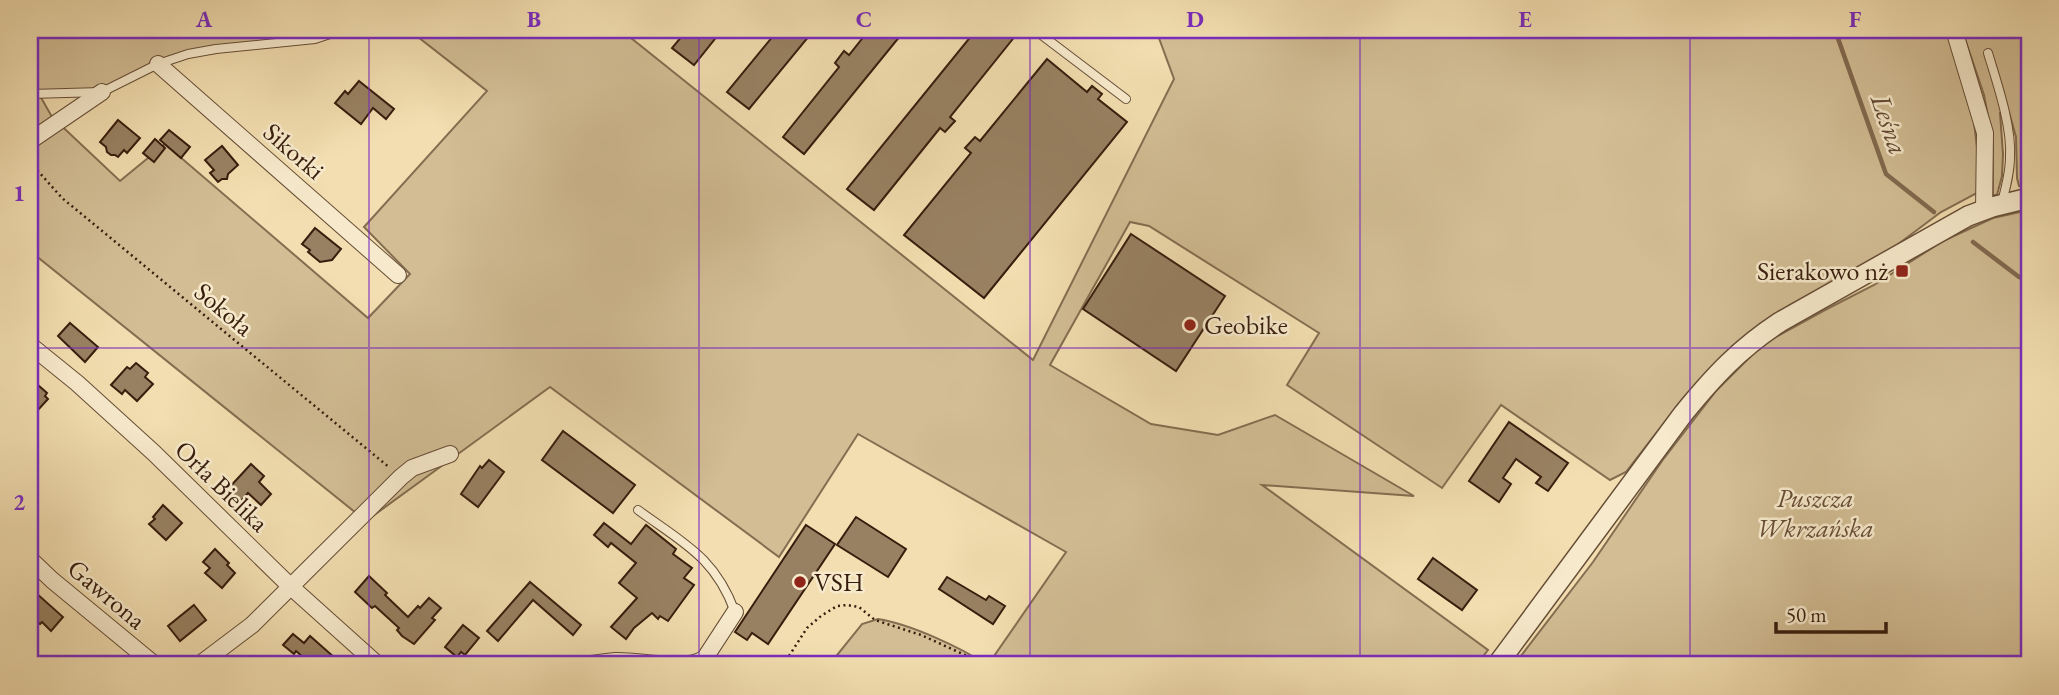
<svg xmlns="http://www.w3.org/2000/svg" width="2059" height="695" viewBox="0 0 2059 695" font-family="'EB Garamond',serif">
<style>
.green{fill:#d2bd94;stroke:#846d50;stroke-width:2}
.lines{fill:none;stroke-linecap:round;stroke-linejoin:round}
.stream{stroke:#81694e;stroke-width:4.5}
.building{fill:#988162;stroke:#371d0d;stroke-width:2}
.service-casing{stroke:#664d36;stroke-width:10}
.minor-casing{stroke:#664d36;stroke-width:18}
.tertiary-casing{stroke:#664d36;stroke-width:22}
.path{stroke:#371d0d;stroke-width:2.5;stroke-dasharray:2 3.5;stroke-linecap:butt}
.service{stroke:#f7eacc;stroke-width:8}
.minor{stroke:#f7eacc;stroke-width:16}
.tertiary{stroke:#f7eacc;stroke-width:19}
.grid{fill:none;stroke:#7b2cbf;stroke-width:2;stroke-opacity:0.55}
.poi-dot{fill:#8f2418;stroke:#f7eacc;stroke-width:2.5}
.labels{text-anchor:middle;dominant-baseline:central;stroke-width:5;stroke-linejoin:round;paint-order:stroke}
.street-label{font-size:26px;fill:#371d0d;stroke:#f7eacc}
.poi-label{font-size:26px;fill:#371d0d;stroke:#f7eacc;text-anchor:start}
.park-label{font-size:26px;font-style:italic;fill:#664d36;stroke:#f7eacc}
.water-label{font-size:28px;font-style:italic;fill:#624933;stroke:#f7eacc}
.neatline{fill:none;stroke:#7b2cbf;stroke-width:2.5}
.grid-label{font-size:23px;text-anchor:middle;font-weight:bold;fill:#7b2cbf}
</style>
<rect width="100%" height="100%" fill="#f2deb0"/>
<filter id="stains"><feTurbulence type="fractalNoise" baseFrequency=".00286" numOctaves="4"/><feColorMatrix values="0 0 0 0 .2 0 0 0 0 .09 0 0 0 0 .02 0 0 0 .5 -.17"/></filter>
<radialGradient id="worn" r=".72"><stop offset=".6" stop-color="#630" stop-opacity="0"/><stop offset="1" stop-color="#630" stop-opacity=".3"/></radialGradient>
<g class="green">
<polygon points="30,30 342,30 315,39 188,54 102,92 39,94 52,117 120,181 165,144 368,318 410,274 364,227 487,91 409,30 621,30 1033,360 1174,79 1156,30 1948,30 1972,106 1979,164 1977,193 1941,212 1881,257 1790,305 1732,348 1684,397 1626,472 1610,480 1501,405 1442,488 1287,385 1319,333 1149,226 1130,222 1050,365 1151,424 1218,435 1275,415 1414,496 1262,485 1488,650 1476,665 1003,665 992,659 1066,552 858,434 779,557 550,387 366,521 30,251"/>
<polygon points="1962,30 2029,30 2029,186 2019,186 2017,178 2016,137 2009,112 2000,113 2003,154 2002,176 1997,195 1993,195 1993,142 1984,95"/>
<polygon points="2029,210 2029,665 1514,665 1593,562 1662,461 1716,391 1763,344 1825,310 1874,285 1943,241 1993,218"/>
<path d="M878 619C910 624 960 647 987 665H829L862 624Z"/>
</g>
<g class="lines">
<g class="stream">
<polyline points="1835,30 1886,174 1934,212"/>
<polyline points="1973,242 2019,277 2029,279"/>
</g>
</g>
<g class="building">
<polygon points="687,30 722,30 694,65 672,48"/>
<polygon points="778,30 814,30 749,109 727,92"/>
<polygon points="869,30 905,30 804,154 783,137 839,67 835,63 844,51 849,55"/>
<polygon points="976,30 1020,30 950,117 955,121 945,132 940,128 874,210 847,189"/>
<polygon points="1047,59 1087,92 1092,86 1102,94 1098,99 1127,122 984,298 904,235 971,153 965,148 975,137 980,141"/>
<polygon points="359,81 394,109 386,119 373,108 361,124 335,103 345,91 348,94"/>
<polygon points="118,120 140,138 127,153 124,150 118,157 115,155 111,155 107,152 106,147 100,142"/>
<polygon points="169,130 190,147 181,158 160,140"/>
<polygon points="155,139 165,148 154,162 143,153"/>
<polygon points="222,146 238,165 228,174 227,179 222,179 218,182 210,173 214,170 205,160"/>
<polygon points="315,228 341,249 332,260 320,262 308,252 310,250 302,244"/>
<polygon points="1131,234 1225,296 1176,371 1083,309"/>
<polygon points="70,323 98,347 85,362 58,336"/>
<polygon points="136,363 148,373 145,377 153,384 137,401 125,390 122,394 111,385 127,367 130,369"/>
<polygon points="30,378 47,393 45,396 48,399 37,411 30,403"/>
<polygon points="1509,422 1568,463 1548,491 1536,483 1541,477 1516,459 1503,478 1511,484 1499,502 1469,481"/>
<polygon points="563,431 635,485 613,513 542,460"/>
<polygon points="489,460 504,472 478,507 461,494 480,466 482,468"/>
<polygon points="251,464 264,476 259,482 271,494 261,505 248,493 240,502 227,490"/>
<polygon points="163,505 182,523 166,540 149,524 155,519 153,517"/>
<polygon points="856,517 906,549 888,577 837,545"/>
<polygon points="604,523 631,544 646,525 676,549 673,554 692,568 684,578 694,585 668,621 660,616 658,619 652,613 634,628 626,639 611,627 637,598 619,583 636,563 611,543 608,547 594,535"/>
<polygon points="806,525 835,544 768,644 752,633 747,640 735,632"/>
<polygon points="215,549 229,563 227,565 235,573 222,588 205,573 210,568 203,562"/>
<polygon points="1433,558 1477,590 1462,610 1418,579"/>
<polygon points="369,576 387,593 385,595 408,617 418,606 420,608 429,598 441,608 432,618 435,620 414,644 402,636 397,630 399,628 375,606 372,608 355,592"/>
<polygon points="947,577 986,600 989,596 1005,606 993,624 939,589"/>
<polygon points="530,582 581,625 573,635 533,600 498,641 487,631"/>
<polygon points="36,593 63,617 51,631 42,622 40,624 30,615 30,601"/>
<polygon points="194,605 206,620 180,641 168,626"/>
<polygon points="463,625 479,638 465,655 461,652 457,657 445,647"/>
<polygon points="293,634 304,643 310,636 335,658 329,665 312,665 296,651 294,654 283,645"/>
</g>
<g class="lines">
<defs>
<g id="service">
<polyline points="1035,30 1126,99"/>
<path d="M1988 53C1997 83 2012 126 2010 157 2010 173 2006 187 2002 202"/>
<polyline points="30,94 102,92 158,64 188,54 216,49 315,39 342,30"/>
<path d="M638 510C683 543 715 557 735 612"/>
</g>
<g id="minor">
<polyline points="1954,30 1985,133 1984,210"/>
<polyline points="158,64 398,275"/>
<polyline points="30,141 102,92"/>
<polyline points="30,345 77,383 154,453 290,586 378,665"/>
<polyline points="30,559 52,580 155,665"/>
<polyline points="199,665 252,625 401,477 412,468 450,454"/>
<path d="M582 665C593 664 605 662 616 661 639 660 687 672 705 658L735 612"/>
</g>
<path id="tertiary" d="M1497 665 1683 414C1714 376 1739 349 1780 322L1968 216 1992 207 2029 198"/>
</defs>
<use href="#service" class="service-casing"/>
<use href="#minor" class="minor-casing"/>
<use href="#tertiary" class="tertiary-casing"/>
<g class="path">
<polyline points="30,162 62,198 390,468"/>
<polyline points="769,665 789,656 807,628 821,616 837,606 847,605 859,607 875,620 921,635 987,665"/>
</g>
<use href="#service" class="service"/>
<use href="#minor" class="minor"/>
<use href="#tertiary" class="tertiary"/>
</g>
<path class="grid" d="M369 30V665M699 30V665M1030 30V665M1360 30V665M1690 30V665M30 348H2029"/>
<g class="poi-dot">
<rect x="1895" y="264" width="14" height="14" rx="3.5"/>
<circle cx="1190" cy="325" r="7"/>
<circle cx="800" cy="582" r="7"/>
</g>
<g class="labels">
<g class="street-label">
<text transform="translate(294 151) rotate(41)">Sikorki</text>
<text transform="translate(224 309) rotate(40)">Sokoła</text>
<text transform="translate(222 486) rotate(44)">Orła Bielika</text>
<text transform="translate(107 594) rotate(40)">Gawrona</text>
</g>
<g class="poi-label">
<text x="1888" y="271" text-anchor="end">Sierakowo nż</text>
<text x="1204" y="325">Geobike</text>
<text x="814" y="582">VSH</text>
</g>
<g class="park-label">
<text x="1815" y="498">Puszcza<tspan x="1815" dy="30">Wkrzańska</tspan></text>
</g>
<g class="water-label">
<text transform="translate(1890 124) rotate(71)">Leśna</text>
</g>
</g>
<rect width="2059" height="695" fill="none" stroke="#f2deb0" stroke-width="77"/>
<path d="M1776 622v10h110v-10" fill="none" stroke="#371d0d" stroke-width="3.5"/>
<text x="1786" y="622" font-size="21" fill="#371d0d" stroke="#f7eacc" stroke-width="5" paint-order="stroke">50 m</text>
<rect x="38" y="38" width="1983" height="618" class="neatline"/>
<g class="grid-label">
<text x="204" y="27">A</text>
<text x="534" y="27">B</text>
<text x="864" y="27">C</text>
<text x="1195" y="27">D</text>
<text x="1525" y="27">E</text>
<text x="1855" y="27">F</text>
<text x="19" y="201">1</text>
<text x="19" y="510">2</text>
</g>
<rect width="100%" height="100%" filter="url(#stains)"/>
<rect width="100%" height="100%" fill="url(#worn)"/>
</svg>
